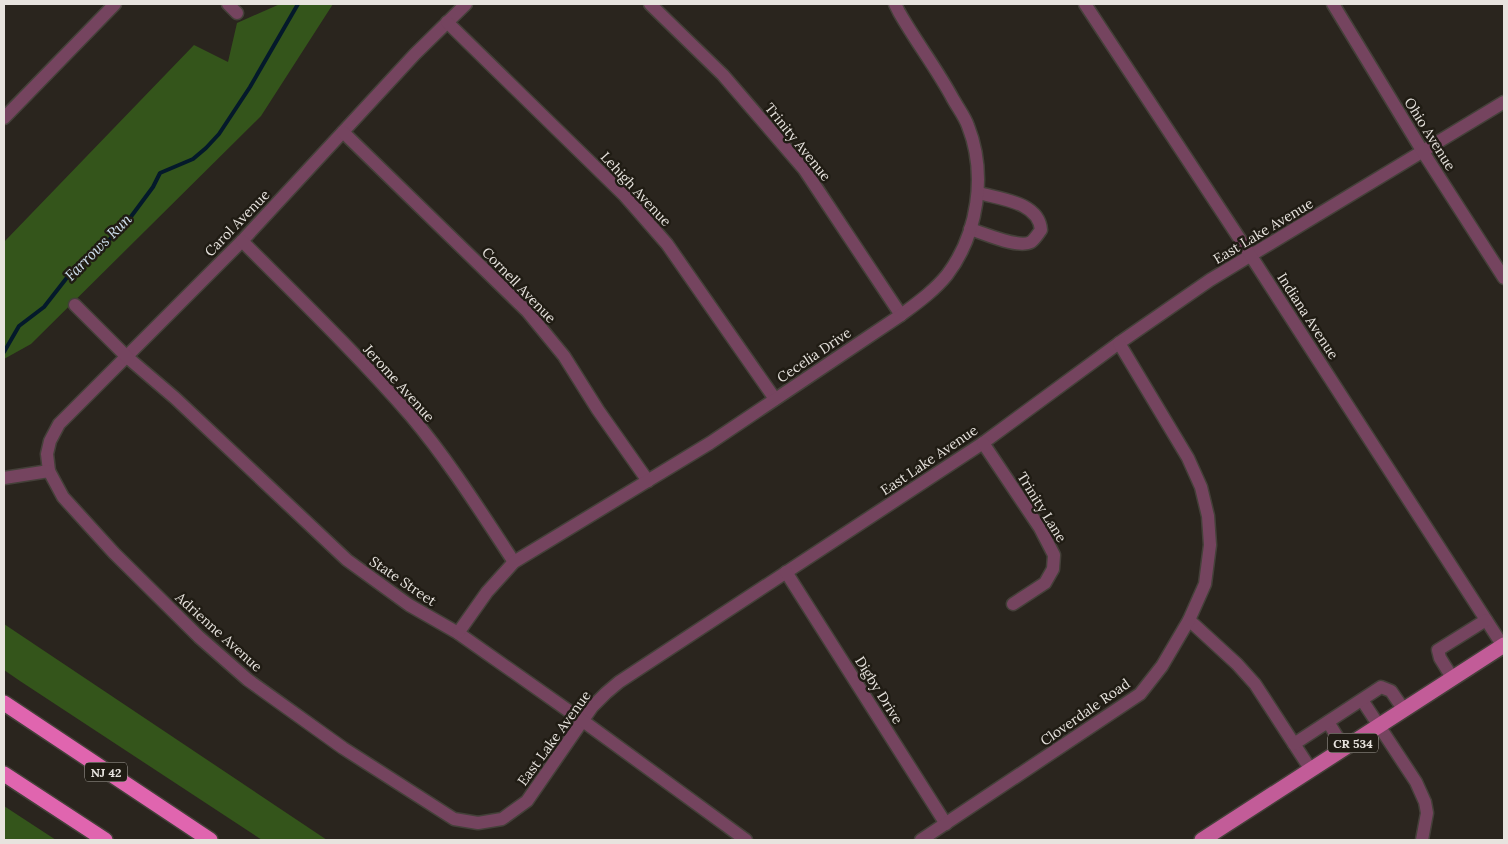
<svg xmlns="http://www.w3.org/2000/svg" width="1508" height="844" viewBox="0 0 1508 844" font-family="Lora,serif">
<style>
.green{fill:#34551b}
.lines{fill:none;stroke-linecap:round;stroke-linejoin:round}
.stream{stroke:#04192b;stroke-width:4}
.minor-casing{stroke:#444039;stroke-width:15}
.major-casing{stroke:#444039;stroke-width:18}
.highway-casing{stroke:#444039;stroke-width:18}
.minor{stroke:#75445f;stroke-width:12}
.major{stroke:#c25c98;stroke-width:15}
.highway{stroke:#e065af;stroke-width:15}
.labels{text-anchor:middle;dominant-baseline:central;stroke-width:5;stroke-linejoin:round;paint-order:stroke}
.shield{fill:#201c14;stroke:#aba7a1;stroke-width:1}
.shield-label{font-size:12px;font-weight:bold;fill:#e7e3de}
.street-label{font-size:14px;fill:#e7e3de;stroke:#201c14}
.water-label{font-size:15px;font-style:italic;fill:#cfe0f0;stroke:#201c14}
</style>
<rect width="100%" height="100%" fill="#2a251e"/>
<g class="green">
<polygon points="280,4 333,4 261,116 31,344 4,359 4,242 194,45 228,62 237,23"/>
<polygon points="4,624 327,840 262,840 20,681 4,670"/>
<polygon points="4,806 56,840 4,840"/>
</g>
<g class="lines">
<polyline class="stream" points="4,352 19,326 44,307 76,266 110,239 127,222 153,187 160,173 193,159 206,148 219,134 250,87 298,4"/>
<defs>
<g id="minor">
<polyline points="228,4 237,13"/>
<polyline points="466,4 415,54 242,241 59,424 50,441 47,454 49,471 63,497 114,553 199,637 248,680 343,748 454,819 478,823 502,819 527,801 592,707 606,693 619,682 983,443 1119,343 1210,280 1504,102"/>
<polyline points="650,4 723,75 804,169 901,315"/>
<polyline points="1085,4 1251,256 1503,646"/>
<polyline points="1333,4 1423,152 1504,278"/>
<polyline points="447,22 625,196 667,244 775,399"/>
<polyline points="4,118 115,4"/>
<polyline points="343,132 527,311 564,356 598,410 648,481"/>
<path d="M970 229C984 233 1018 249 1031 242 1035 239 1038 234 1041 230 1039 202 1000 199 979 193"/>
<path d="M242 241C299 298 358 355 411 416 449 461 481 512 514 562"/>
<polyline points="75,305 127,357 175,398 347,560 409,605 458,633 583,721 746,840"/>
<polyline points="983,443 1040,528 1054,555 1053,569 1045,583 1013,604"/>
<polyline points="4,478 49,471"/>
<polyline points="786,572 946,824"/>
<polyline points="1189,620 1237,664 1255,684 1311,770"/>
<path d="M458 633 487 592 514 562 710 443 901 315C917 303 934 291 947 275 978 234 987 174 968 126 965 117 958 108 953 99 937 69 916 42 899 12L895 4"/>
<polyline points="1453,679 1440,658 1438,650 1486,620"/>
<polyline points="1362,700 1416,782 1425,802 1427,813 1422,840"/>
<polyline points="1328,722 1344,748"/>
<polyline points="1294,744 1381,687 1391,691 1404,710"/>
<polyline points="921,840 1140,694 1162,666 1189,620 1205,584 1210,545 1208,516 1201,487 1188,458 1119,343"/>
</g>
<polyline id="major" points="1202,840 1504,645"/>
<g id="highway">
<polyline points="4,703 210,840"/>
<polyline points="4,774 105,840"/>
</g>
</defs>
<use href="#minor" class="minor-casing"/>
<use href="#major" class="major-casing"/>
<use href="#highway" class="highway-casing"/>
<use href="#minor" class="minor"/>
<use href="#major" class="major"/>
<use href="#highway" class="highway"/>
</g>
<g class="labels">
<g class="shield">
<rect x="1328" y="733.5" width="50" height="19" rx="4"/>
<rect x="85" y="762.5" width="42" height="19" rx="4"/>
</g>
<g class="shield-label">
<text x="1353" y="743">CR 534</text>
<text x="106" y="772">NJ 42</text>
</g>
<g class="street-label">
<text transform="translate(1430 134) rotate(58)">Ohio Avenue</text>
<text transform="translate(798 142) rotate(51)">Trinity Avenue</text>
<text transform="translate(636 189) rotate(47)">Lehigh Avenue</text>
<text transform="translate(237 223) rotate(-46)">Carol Avenue</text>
<text transform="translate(1263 231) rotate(-31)">East Lake Avenue</text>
<text transform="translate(519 285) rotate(46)">Cornell Avenue</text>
<text transform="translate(1308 316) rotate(57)">Indiana Avenue</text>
<text transform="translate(814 355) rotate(-34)">Cecelia Drive</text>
<text transform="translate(399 383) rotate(48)">Jerome Avenue</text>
<text transform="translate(929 460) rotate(-34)">East Lake Avenue</text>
<text transform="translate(1042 507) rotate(58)">Trinity Lane</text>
<text transform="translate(403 581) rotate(34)">State Street</text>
<text transform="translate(219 632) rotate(42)">Adrienne Avenue</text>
<text transform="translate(879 690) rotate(58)">Digby Drive</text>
<text transform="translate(1085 712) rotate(-35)">Cloverdale Road</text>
<text transform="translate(554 738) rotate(-54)">East Lake Avenue</text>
</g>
<g class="water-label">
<text transform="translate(98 247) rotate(-45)">Farrows Run</text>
</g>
</g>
<rect width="1508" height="844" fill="none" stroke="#e7e3de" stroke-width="10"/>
</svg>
